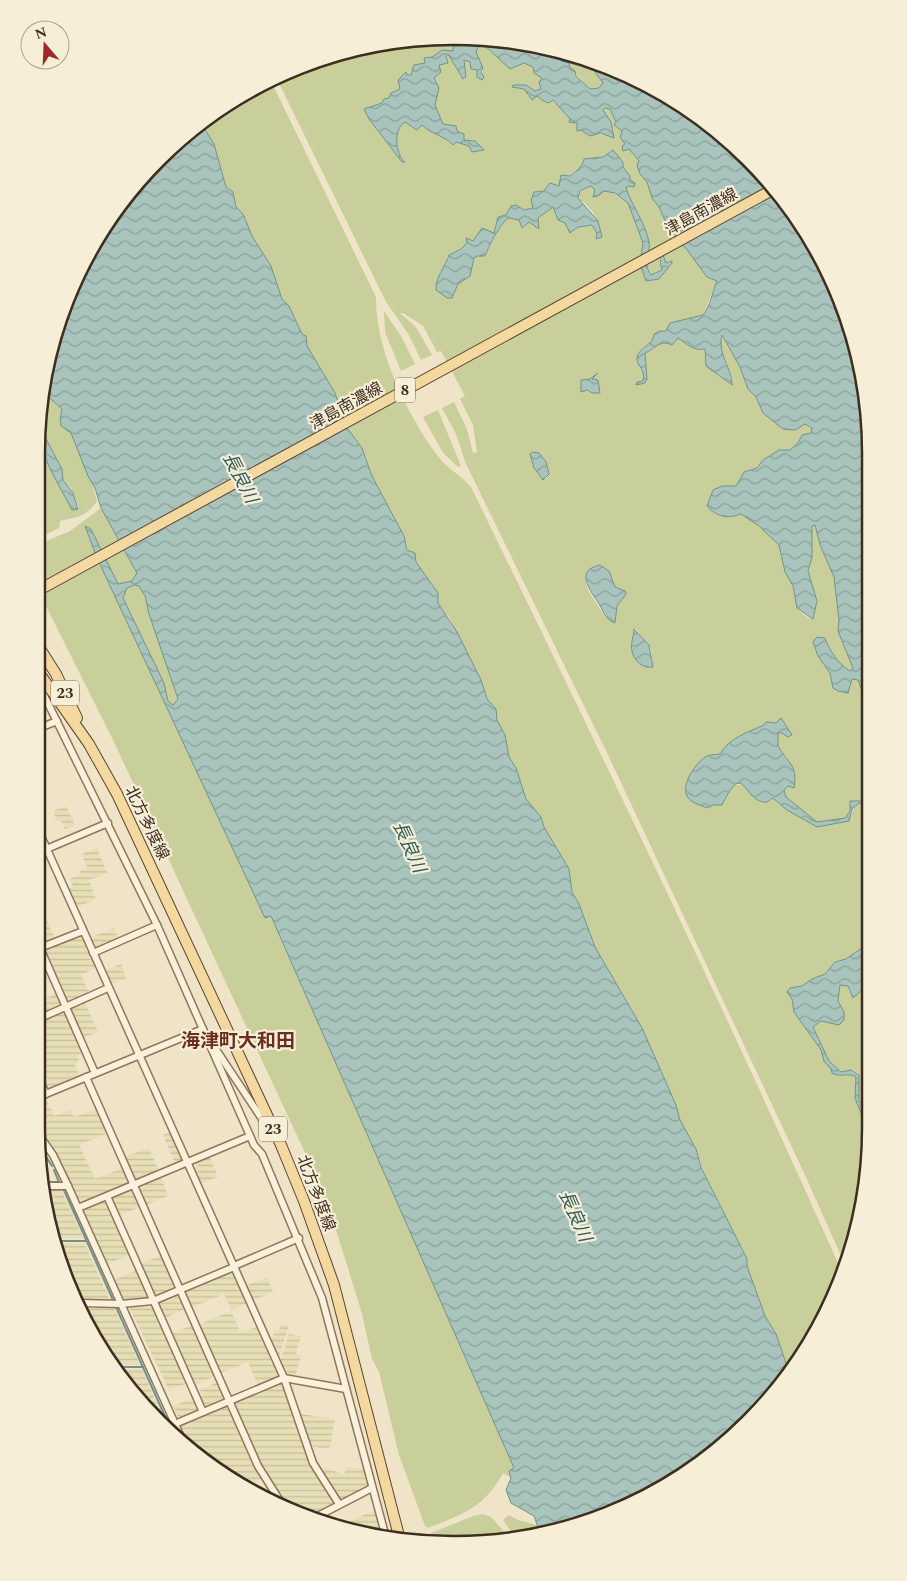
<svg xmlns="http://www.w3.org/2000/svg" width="907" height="1581" viewBox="0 0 907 1581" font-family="Spectral,'Noto Sans JP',serif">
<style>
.farmland{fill:url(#farmland-rules)}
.green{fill:#c9cf9b;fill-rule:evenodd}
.water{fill:url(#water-waves);stroke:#6f938a;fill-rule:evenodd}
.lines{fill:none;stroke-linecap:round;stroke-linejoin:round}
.stream{stroke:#6f938a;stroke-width:2}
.street-casing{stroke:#8d765c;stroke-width:9}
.primary-casing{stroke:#5b4430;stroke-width:12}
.street{stroke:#faf1dc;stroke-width:6}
.primary{stroke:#f3d9a0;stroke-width:10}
.labels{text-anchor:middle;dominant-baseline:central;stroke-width:4.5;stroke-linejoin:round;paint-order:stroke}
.shield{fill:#f7eed8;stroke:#756857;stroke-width:1}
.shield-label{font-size:15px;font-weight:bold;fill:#3d2e20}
.street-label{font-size:16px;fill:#3d2e20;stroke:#f7eed8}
.water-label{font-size:18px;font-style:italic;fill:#2f5d5a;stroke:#f7eed8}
.quarter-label{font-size:19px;font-weight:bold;fill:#6b2e1e;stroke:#f7eed8}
.rim{fill:none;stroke:#3d2e20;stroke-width:2.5}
</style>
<defs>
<pattern id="farmland-rules" width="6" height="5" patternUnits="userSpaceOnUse" patternTransform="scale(1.25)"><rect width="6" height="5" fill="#e6deb5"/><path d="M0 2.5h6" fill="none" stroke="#c6bf9b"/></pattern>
<pattern id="water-waves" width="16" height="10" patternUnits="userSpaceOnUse" patternTransform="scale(1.25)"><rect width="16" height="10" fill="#a9c4bc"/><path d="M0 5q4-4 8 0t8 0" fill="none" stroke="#8ba098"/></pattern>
</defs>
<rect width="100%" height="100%" fill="#f0e4c8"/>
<g class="farmland">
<polygon points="66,806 75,825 65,829 61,820 57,821 53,811"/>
<polygon points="97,848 107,873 89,880 96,899 75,908 67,889 73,887 70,879 81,874 80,871 87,868 82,854"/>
<polygon points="37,896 55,939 42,944 36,935"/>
<polygon points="114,928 119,940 94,951 89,938"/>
<polygon points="81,933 97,967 81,975 90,995 67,1005 43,950"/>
<polygon points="121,964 126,979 110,984 103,971"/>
<polygon points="57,993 60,1007 36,1018 36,1003"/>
<polygon points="84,1000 98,1032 81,1039 68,1007"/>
<polygon points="61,1011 64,1012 82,1053 77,1055 79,1061 75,1064 79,1075 48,1088 44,1087 36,1068 36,1023"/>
<polygon points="47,1101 54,1116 71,1110 74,1117 97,1109 108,1133 79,1145 95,1179 123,1168 128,1181 127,1183 81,1202 77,1201 56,1153 36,1124 36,1104"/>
<polygon points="172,1132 184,1158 178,1163 174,1161 163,1135"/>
<polygon points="149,1148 159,1171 136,1180 124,1157"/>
<polygon points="209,1155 218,1177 199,1184 192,1168 198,1166 196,1161"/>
<polygon points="160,1175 168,1196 144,1206 136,1185"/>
<polygon points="131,1188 140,1207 118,1216 110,1199 112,1196"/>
<polygon points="46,1189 61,1189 83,1238 54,1238"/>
<polygon points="104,1199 130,1254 106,1265 81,1210"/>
<polygon points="55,1243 85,1244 110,1301 79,1301 58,1261"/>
<polygon points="162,1255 176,1287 155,1297 139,1265"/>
<polygon points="137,1270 149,1297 148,1299 124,1301 113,1280"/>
<polygon points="233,1271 248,1303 231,1310 224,1294 190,1308 183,1293 185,1290"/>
<polygon points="267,1278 273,1292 252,1301 245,1286"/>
<polygon points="176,1294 185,1309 163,1319 156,1304 158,1302"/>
<polygon points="153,1306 187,1383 169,1390 129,1307"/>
<polygon points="83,1308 114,1308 140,1365 113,1364"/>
<polygon points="231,1311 241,1333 259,1326 280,1377 258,1386 248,1362 219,1374 197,1325"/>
<polygon points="281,1324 289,1326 278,1359 271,1342 275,1330 279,1330"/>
<polygon points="193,1325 215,1376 193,1386 170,1334"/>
<polygon points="289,1334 301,1336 296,1354 301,1356 295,1377 287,1376 280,1361"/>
<polygon points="116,1369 142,1369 164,1421 122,1381"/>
<polygon points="218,1382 225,1400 205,1408 199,1399 203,1396 200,1390"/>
<polygon points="283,1382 311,1463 334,1501 333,1505 313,1516 284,1502 261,1465 233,1404"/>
<polygon points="193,1398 197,1410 178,1417 173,1406"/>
<polygon points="227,1405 262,1478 248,1486 221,1474 185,1440 179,1426 180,1424"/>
<polygon points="300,1414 335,1419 330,1447 324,1449 311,1446"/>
<polygon points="346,1467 364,1469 367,1485 365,1488 341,1500 321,1469 328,1468 344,1475"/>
<polygon points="375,1510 382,1534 345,1530 337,1527"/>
</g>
<g class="green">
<path d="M426 37 471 39 467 41 463 39 453 44V51L442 50 432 57 424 58 425 63 414 65 411 75H407L406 72 398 80 400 89 391 93 389 98 384 99 382 103 364 109 369 119 402 162H405C395 154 393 129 405 122L417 130 422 125C431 134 445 136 453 145L456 142 469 146 472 152 484 150 475 141 464 140V134L457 131 455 126 443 124 435 105 439 88 434 78 440 72 439 65 448 63 446 56 448 54 462 78 465 79 466 77 464 60 470 62 471 69 477 70V76L482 80 483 68 476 52 478 47 484 45 510 69 522 63 533 67 534 73 542 78 539 82 542 89 535 91 526 85H513L512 87 524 89 531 100 537 96 542 101 549 103 554 100 571 121 569 122 577 123V131L581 130 590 136C601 134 604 133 614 138 615 126 606 119 603 109L600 110 596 105 602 101 605 106 604 109 610 108 616 120 614 125 622 132 620 137 625 143 622 146 623 151 629 149 639 162 637 166 640 174 647 182 652 198 659 207 669 229 676 234 670 244 660 253 659 262 662 270 651 275C642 263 651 254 649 242 645 222 632 206 626 188L628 186 634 187 635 184C630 181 622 169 623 162L612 150 603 157 584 159V163L569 176 561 175 559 186 550 183 544 191 534 192 531 199 533 208 524 210 516 205 511 206 506 215 498 217 494 233 482 228 473 241 466 238 467 243 461 249 448 255C445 267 435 278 436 290L447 298H452L458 284 470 276 474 258 477 256H485L501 224 509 218 519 220 522 228 529 222 539 229 538 218 553 207 558 220 565 223 570 233 578 227 592 225 597 233 596 238 602 237C600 222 592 207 580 200L579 193 591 186 595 190 594 197 604 191 612 192 628 203 644 246 640 264 646 281 659 279 672 263V261L666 263 662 256 676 243C695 247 697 273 717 281L703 315 670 323 666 331H660L654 334C654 346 636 347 637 359 637 367 646 372 643 381L636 382V386L647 379 645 353C655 349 661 339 672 345L678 338C688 345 693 351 705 349L706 366 731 385C732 368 719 353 721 335L740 367 748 389 756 397 763 413 783 429 795 430 805 424 812 428 811 433 802 435 798 443 790 450H779L763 460 757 468 744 472 736 486H722L713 490 707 506C716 517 729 519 741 514 749 518 776 538 779 545 782 551 782 558 783 564 784 573 790 578 792 585 797 601 794 612 812 619L817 601 808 576 812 557V526L815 525 820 545 834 577 839 620 838 631 853 668 850 671C839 665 829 650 825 638L817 637 813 643 818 656 830 673 833 688 838 691 847 693 852 679 858 680 868 708 869 801H850V811L844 818 817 822 786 797 784 791 788 786 794 788C797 764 789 764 778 746V733H782L788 737 792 736 781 718 776 723 766 722 764 725C748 732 729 738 720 754L705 758 690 776 685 790 689 800 707 808 713 805H722L728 790 733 785H744L757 800 767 802 773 798 787 810 817 827 848 821 855 806 859 803 869 805V943L846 959 835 962 825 974 812 979 802 986 790 988 787 992 792 999 794 1012 821 1050 824 1061 832 1069V1073C840 1078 849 1072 856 1077L855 1098 864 1122H866L862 1111 870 1118V1155L846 1267 804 1173 608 755 466 464 456 434 442 408 454 402 467 429 473 453 477 452 473 425 460 399 465 396 441 351 437 352 423 326 403 313H400L416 327 432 355 421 360 409 335 386 302 276 77 346 50ZM598 374 592 379 598 381 600 393H592L588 390 581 392V380L590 379ZM533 452 539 453 546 462 549 474 546 479C535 477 533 464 530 455ZM596 565H600L609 571 615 587 625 594 617 606 615 623 606 618 588 590 586 584 587 573ZM636 629 651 649 653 667C643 669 634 661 632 651 630 645 634 636 634 630Z"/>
<path d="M550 50C577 56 586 58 602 81V87L590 89 566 63 561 61 556 52Z"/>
<path d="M270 79 376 297C375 349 407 414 437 455 446 468 461 475 471 487 598 747 725 1009 843 1274L815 1336 788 1369 776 1334 765 1316 747 1266V1259L702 1167 696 1149 680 1120 676 1105 642 1028 595 947 579 904 572 892 569 869 544 827 541 817 526 799 516 768 509 757 505 735 497 720 496 709 487 699 481 680 450 619 438 603 435 588 416 562V556L408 550 404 536 372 476 365 454 347 428 335 395 307 346 306 336 302 334 289 306 282 299 271 266 252 236 243 213 236 207 234 193 226 187 213 142 203 126 195 127Z"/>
<polygon points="384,311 401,336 415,364 401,371 385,332"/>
<path d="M43 392 62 409C63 414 58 418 60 424 63 430 69 429 72 434 82 455 92 479 97 501 86 517 78 517 60 521L59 528 37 539V436L72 510 78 509 79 507 71 488 63 480 62 469 38 424Z"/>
<polygon points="438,410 461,466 458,467 443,453 423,417"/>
<path d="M101 508 137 573C136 581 125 586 118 584L91 529 86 526 97 558 265 918 271 916 514 1468 511 1478 503 1473C484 1508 463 1514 428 1528L425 1526 399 1455 379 1372 372 1359 362 1314 338 1236 306 1155 114 742 37 588V545L70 531Z"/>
<polygon points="134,585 139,586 145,596 149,614 178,699 177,703 172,705 168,701 164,683 123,598 127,588"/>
<path d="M869 982 870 1099 861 1103 859 1099V1074L853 1070 841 1072 829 1061 813 1027 816 1023C826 1019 832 1026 841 1024L843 1010C835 1003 839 995 840 985H846L858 993 861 991 868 994Z"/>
<polygon points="483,1514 491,1517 509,1537 481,1544 431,1539 431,1533 473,1516"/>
<polygon points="509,1515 518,1520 537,1525 539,1530 514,1536 503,1520"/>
</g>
<g class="water">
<path d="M463 38 467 41 471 39C488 39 528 37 539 52L545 49 555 51 556 56 564 57 561 61 569 63 570 68 575 71 576 76 590 89 599 88 603 83 590 65 574 55 588 58 662 92 748 158 801 222 849 319 867 399 868 708 858 680 852 679 848 693 838 691 833 688 830 673 818 656 813 642 817 637 825 638C829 650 839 665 850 671L853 668 838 631 839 620 834 577 820 545 815 525 812 526V557L808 571 817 601 813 619 797 608 793 586 785 572 779 545 759 526 741 514C729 519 716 517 707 506L713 490 722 486H736L744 472 757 468 763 460 779 450H790L798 443 802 435 811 433 812 428 805 424 795 430 783 429 763 413 756 397 748 389 740 367 722 335C717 353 732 368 732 385L706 366 705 349C693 351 688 345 678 338L672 345C660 339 655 349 645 353L647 379 645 383 636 385 637 382 643 381C646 370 637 366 637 359 637 347 654 346 654 334L660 331H666L670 323 703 315C711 305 712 292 717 281L707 277 685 247 682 245 663 255 666 263 672 261V263L659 279 646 281 640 264 643 243 628 203 615 193 604 191 598 196 593 197 595 190 591 186 580 191 578 198 598 221 602 237 596 239 597 233 592 225 578 227 570 233 565 223 558 220 553 207 538 218 539 229 529 222 522 228 519 220 509 218C501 221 488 248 485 256H477L474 258 470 276 458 284 452 298H447L436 290C435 278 445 267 449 255L461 249 467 243 466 238 473 241 482 228 494 233 498 217 506 215 511 206 516 205 524 210 533 208 531 200 534 192 544 191 550 183 559 186 561 175 570 176C576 171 583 166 584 159L603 157 613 150 623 162V167L630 176V180L635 183 634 187 628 186 626 188C632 206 645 222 649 242 651 254 642 263 651 275L662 270C655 247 669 252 676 234L669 229 659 207 652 198 647 182 640 174 637 165 639 161 629 149 623 151 622 146 625 144 620 137 622 131 614 125 616 122 610 109 605 108 603 110 611 122 614 138 601 133 590 136 581 130 577 131V123L569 122 570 119 553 100 549 103 543 101 537 96 532 100 524 89 512 87 513 85H526L535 91 541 89 539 82 542 78 534 73 533 67 524 63 510 69 484 45 478 47 476 52 483 68 481 72 484 77 482 80 477 77V70L471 69 470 62 464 60 466 77 463 79 448 54 446 56 448 63 439 65 441 72 434 78 439 88 435 105 443 124 456 126 457 131 464 134V140L475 141 484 150 472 152 469 146 456 142 453 145C445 136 431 134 422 125L417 130 405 122C393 129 395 154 405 162H402L369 119 364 109 382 103 384 99 389 98 391 93 400 89 398 80 406 72 407 75H411L414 65 425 63 424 58 432 57 442 50 453 51V44Z"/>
<path d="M203 126 214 144 226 187 233 192 236 207 243 214 252 236 271 266 282 299 289 306 302 334 306 336 307 346 335 393 347 428 362 448 372 476 404 536 407 550 415 553 416 562 438 593V603L457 632 481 680 487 699 496 709 497 720 505 735 509 757 516 768 526 799 541 817 544 827 569 869 572 892 579 904 595 947 642 1028 676 1105 680 1120 696 1149 701 1167 747 1259V1266L765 1316 776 1334 788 1369 728 1441 613 1513 539 1530 534 1516 511 1503 506 1490 511 1478 509 1471 514 1468 271 916 265 918 97 558 85 526 91 529 118 584 132 581 137 573 101 508 95 488 88 476 71 433 61 426 60 419 62 409 43 392 51 345 92 245 140 178 195 127ZM134 585 139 586 145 596 149 614 178 699 173 705 168 701 164 683 123 598 127 588Z"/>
<polygon points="598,373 592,379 598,380 600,393 592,393 588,390 581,392 581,380 590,379"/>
<path d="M38 424 62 469 63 480 73 493 78 509 72 510C61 488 35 448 38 424Z"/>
<polygon points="533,452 539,453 546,462 549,474 543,480 534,468 530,454"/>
<path d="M600 565 609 571 615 587 625 591 626 594 617 606 615 623C605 620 603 610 598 602 589 589 575 570 600 565Z"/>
<path d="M634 629 649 645 653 667C643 669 634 661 632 651 630 644 634 636 634 629Z"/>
<path d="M781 718 792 735 788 737 782 733H778V746C788 764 798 764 794 788L788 786 784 790 786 797 817 822 845 818 850 811V801H869V805L859 803 852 809 849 821 817 827 787 810 773 798 767 802C743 804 745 757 722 805H713L707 808C701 805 690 803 687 796 681 785 695 764 704 758 709 754 714 755 720 754 729 738 748 732 764 725L766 722 776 723Z"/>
<path d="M869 943 867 997 863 998 861 991 853 998 848 986 840 985 838 1001 844 1012V1020L839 1025 821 1021 813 1027 829 1061 841 1072 851 1070 859 1075V1102L862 1103 870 1099 862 1105 870 1114V1118L862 1111 865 1123 855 1098 856 1077C849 1072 840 1078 832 1073L831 1069 824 1061 821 1050 794 1012 792 999 787 992 790 988 802 986 812 979 825 974 835 962 846 959Z"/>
</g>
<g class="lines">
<g class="stream">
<polyline points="39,1146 52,1166"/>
<polyline points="45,1182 59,1182 54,1170"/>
<polyline points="63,1188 113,1300"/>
<polyline points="55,1241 86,1241"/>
<polyline points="116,1307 168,1423"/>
<polyline points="114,1367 143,1367"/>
</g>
<defs>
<g id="street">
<polyline points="37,681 157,925 254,1145 262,1154 322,1298 385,1534"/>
<polyline points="37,729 57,721"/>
<polyline points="37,827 284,1378 313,1463 339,1504"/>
<polyline points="37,853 108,823"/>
<polyline points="36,941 40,948 83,931"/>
<polyline points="40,948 95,1073"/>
<polyline points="93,953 157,925"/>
<polyline points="36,1020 108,988"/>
<polyline points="213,1045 274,1137"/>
<polyline points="36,1072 46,1094"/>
<polyline points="86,1077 258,1466 280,1501"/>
<polyline points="36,1098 203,1029"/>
<polyline points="37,1132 53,1155 68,1186 180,1435"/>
<polyline points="46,1186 68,1186"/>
<polyline points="107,1196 203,1412"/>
<polyline points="78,1208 250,1136"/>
<polyline points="234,1266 299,1238"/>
<polyline points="81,1303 121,1304 153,1301 234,1267"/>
<polyline points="170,1426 284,1378 346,1389"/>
<polyline points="316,1517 372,1488"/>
</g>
<g id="primary">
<polyline points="37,591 774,189"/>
<polyline points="37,644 56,674 77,718"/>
<polyline points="37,670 89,744 117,794 281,1145 304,1201 334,1285 399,1536"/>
</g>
</defs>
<use href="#street" class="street-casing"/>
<use href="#primary" class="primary-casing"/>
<use href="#street" class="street"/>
<use href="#primary" class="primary"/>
</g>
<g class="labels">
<g class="shield">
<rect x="395" y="377.5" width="20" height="25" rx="4"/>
<rect x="51" y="680.5" width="28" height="25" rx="4"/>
<rect x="259" y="1116.5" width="28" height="25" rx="4"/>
</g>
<g class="shield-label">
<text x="405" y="390">8</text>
<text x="65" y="693">23</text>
<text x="273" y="1129">23</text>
</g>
<g class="street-label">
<text transform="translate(701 212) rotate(-29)">津島南濃線</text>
<text transform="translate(346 406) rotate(-29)">津島南濃線</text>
<text transform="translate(147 823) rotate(64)">北方多度線</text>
<text transform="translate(316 1193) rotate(69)">北方多度線</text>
</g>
<g class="water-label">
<text transform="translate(240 478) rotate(63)">長良川</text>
<text transform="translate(409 847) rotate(66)">長良川</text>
<text transform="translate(575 1216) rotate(66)">長良川</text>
</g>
<g class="quarter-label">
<text x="238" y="1041">海津町大和田</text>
</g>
</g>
<path d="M0 0H907V1581H0ZM453 45H454A408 408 0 0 1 862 453V1128A408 408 0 0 1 454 1536H453A408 408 0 0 1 45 1128V453A408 408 0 0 1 453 45Z" fill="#f7eed8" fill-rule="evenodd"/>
<path class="rim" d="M453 45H454A408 408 0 0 1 862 453V1128A408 408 0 0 1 454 1536H453A408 408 0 0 1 45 1128V453A408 408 0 0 1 453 45Z"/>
<g transform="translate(45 45) rotate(341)"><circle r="24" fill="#f7eed8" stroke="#ada18e"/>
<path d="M0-4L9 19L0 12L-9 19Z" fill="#9e2a2b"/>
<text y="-8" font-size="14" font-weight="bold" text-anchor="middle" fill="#3d2e20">N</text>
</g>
</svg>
